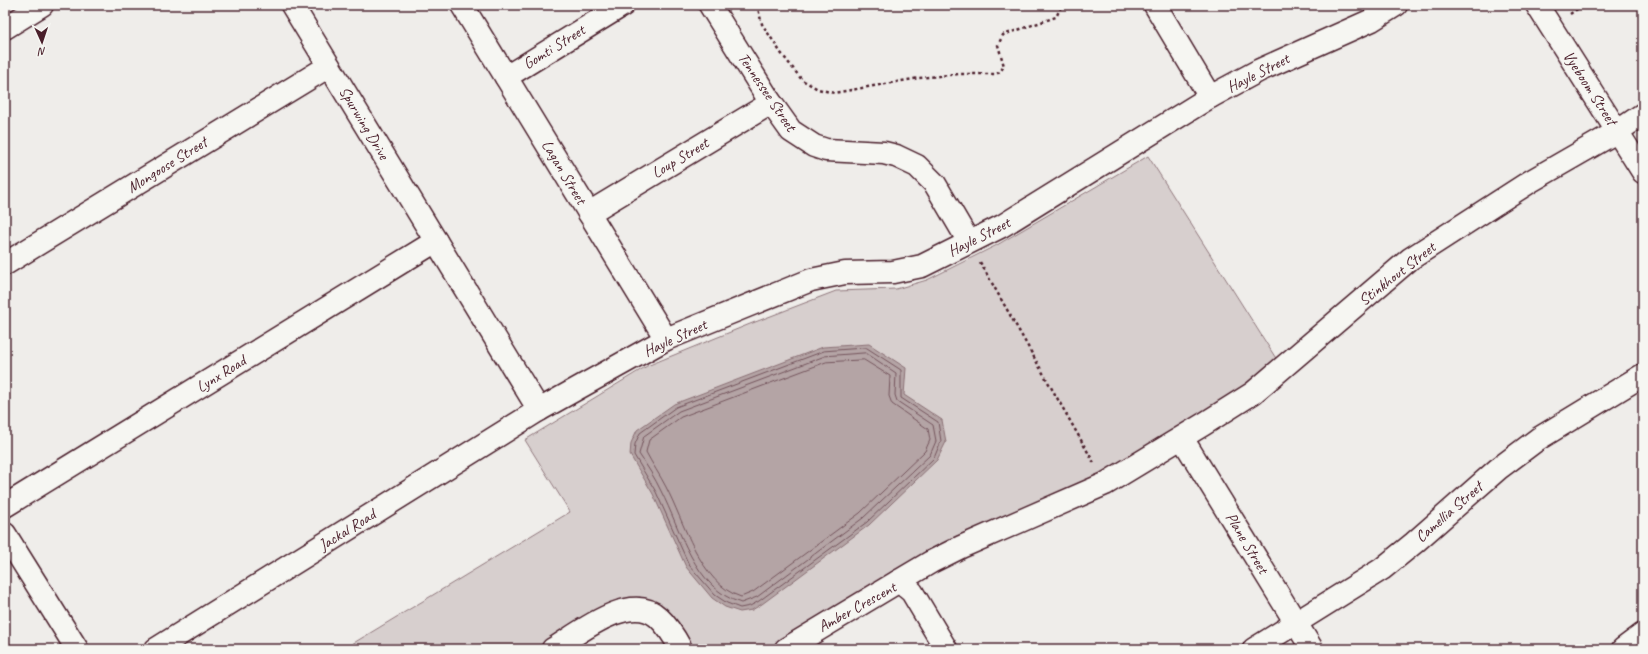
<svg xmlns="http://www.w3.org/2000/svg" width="1648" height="654" viewBox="0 0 1648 654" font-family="Caveat,sans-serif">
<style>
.green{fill:#d7cfce;stroke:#90777c}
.water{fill:#b4a4a5;stroke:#8a6f74}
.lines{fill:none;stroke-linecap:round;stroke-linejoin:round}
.shore{stroke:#74545c;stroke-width:1}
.minor-casing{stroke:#4a1f2b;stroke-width:25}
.path{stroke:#4a1f2b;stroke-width:2.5;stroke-dasharray:3 3;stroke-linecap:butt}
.minor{stroke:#f6f6f2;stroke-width:22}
.labels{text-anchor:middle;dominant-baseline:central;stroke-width:3.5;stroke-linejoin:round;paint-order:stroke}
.street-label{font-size:16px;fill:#4a1f2b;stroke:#f6f6f2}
</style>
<rect width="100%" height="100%" fill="#efedea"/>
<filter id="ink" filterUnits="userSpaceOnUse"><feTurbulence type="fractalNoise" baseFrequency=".025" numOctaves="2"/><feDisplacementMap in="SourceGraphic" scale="8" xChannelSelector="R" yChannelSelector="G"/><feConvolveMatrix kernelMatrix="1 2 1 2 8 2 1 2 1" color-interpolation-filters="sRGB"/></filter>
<g filter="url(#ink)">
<polygon class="green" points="1148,156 1277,360 1250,383 1104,474 917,560 770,649 691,649 667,612 660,604 640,597 621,600 540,649 348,649 347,647 570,512 525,440 647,366 750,324 836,291 896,289 927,280 997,245"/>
<polygon class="water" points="869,344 906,368 904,395 942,420 946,442 937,460 869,525 762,604 752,610 740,612 725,607 712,598 686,567 653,494 630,455 631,443 637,430 674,404 823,347"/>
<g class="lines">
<g class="shore">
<polygon points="867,348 901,370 901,398 938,422 941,441 934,458 867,522 759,601 750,606 740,608 727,603 715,595 689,565 656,492 634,455 635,444 640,433 676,407 824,351"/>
<path d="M866 353 896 373 895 395 897 401 933 425 936 441 930 455 863 518 757 597 741 603C694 588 681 530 661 491 655 478 647 466 639 454L644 436 679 411 825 356Z"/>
<path d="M864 360 890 376 889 396 892 404 928 429 930 440 925 451 860 513 753 592 741 597C700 584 684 521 666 487 660 475 652 464 646 452L649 440 681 417 826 362Z"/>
</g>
<defs>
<g id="minor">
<polyline points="292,5 539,410"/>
<polyline points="462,5 666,339"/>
<polyline points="710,5 771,103 791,131 814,146 826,150 884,153 896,156 917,166 935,184 969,242"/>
<polyline points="1155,5 1210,97"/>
<polyline points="1537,5 1643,172"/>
<polyline points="5,28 42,5"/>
<polyline points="506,77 623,5"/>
<polyline points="589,213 771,103"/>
<polyline points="5,264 329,66"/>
<polyline points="1182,438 1312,649"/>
<polyline points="5,506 436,241"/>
<polyline points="5,534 77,649"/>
<polyline points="899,581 931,562 961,547 1105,484 1204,424 1253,393 1410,259 1531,181 1618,131 1643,114"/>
<polyline points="156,649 539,410 666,339 811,280 845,273 893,272 922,266 1002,226 1210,97 1260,70 1372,20 1396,5"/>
<path d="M553 649C578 634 630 591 658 617 667 625 675 638 681 649"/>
<polyline points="786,649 899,581 912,592 946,649"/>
<polyline points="1254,649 1382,569 1414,543 1498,469 1538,439 1643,375"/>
<polyline points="1623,649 1643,634"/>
</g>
</defs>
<use href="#minor" class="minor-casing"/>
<g class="path">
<polyline points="757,5 762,24 781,53 802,80 818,89 834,93 919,78 959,74 996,74 1000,72 1004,66 998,45 1003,35 1056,17 1062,5"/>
<polyline points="1570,14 1583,5"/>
<polyline points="980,262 1094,463"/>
</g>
<use href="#minor" class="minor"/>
</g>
</g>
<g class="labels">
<g class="street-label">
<text transform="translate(554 47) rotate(-32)">Gomti Street</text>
<text transform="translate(1258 73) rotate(-27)">Hayle Street</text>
<text transform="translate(1590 88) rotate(57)">Vyeboom Street</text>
<text transform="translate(767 92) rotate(56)">Tennessee Street</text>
<text transform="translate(364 123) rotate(59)">Spurwing Drive</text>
<text transform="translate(680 158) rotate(-31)">Loup Street</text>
<text transform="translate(167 165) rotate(-32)">Mongoose Street</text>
<text transform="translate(564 172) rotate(59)">Lagan Street</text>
<text transform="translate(979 237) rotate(-27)">Hayle Street</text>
<text transform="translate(1397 274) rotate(-38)">Stinkhout Street</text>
<text transform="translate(675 338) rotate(-25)">Hayle Street</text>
<text transform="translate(221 374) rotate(-32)">Lynx Road</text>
<text transform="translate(1449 512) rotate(-41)">Camellia Street</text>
<text transform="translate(347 530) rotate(-32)">Jackal Road</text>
<text transform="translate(1247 543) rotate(59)">Plane Street</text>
<text transform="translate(857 607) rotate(-29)">Amber Crescent</text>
</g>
</g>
<rect width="1648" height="654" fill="none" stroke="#f6f6f2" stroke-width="20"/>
<rect x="10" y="10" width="1628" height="634" fill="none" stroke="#4a1f2b" stroke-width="1.5" filter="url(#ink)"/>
<g transform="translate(42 42) rotate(177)" stroke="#f6f6f2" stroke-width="3" paint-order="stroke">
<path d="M0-3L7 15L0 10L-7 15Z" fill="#4a1f2b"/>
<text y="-6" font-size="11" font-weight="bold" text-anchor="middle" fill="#4a1f2b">N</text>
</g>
</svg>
